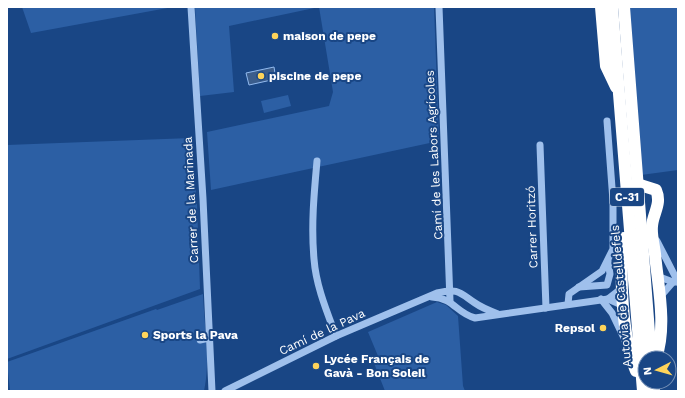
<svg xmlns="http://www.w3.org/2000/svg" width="685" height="398" viewBox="0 0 685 398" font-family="'Work Sans',sans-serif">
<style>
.green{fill:#2c5fa4}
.water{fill:#3b5d8c;stroke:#92baef}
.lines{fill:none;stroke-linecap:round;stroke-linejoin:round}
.minor{stroke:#9fc0ec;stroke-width:7}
.highway{stroke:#fff;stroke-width:12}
.poi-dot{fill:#ffd45a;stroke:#194685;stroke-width:1.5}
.labels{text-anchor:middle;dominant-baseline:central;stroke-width:4;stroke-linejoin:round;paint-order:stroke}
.shield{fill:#194685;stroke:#bac8da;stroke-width:1}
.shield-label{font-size:11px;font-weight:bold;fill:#fff}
.poi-label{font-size:12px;font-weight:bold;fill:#fff;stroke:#194685;text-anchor:start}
.street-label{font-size:12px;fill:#fff;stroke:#194685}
</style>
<rect width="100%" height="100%" fill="#194685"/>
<g class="green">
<polygon points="22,7 173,7 31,33"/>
<polygon points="195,7 434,7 439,141 211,190 207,132 329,106 333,92 319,7 229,26 234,92 200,96"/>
<polygon points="628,7 678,7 678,170 641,175"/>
<polygon points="288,95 291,106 264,113 261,101"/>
<polygon points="191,138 197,204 200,289 7,359 7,145"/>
<path d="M203 294C204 325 211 361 204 391H10L7 362 156 309 157 310Z"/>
<polygon points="437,302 446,305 458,316 463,386 465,391 385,391 372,358 378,356 368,332"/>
</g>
<polygon class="water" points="274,67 276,79 249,85 246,73"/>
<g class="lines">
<g class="minor">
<polyline points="191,7 203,199 212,391"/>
<polyline points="439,7 450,301"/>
<polyline points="540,145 546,308"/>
<path d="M317 161C314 194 311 226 314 259 316 286 327 312 336 336"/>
<polyline points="657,241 678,282"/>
<polyline points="657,276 673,282 678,282"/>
<polyline points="579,287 607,285 610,274 608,261"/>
<path d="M432 297C454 298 456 313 475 318L608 299 624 306"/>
<polyline points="660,297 673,282"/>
<polyline points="601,299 612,313 624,338"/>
<polyline points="608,299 622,288"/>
<polyline points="568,304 569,294 602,271 613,249 613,201 607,121"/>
<polyline points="200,340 209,338"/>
<path d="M225 391 336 336 437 293C458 288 459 292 475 303 482 308 490 311 498 314"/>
</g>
<g class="highway">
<polyline points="601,7 606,66 616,87"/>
<polyline points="612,7 643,391"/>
<polyline points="624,7 651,358"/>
<path d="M637 184 656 190C662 204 653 213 652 226 651 235 654 245 655 254 658 286 667 326 656 358"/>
<path d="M624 238C619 275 622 337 636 371"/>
<polyline points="653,382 654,391"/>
</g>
</g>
<g class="poi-dot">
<circle cx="275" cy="36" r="4"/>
<circle cx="261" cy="76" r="4"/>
<circle cx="603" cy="328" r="4"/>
<circle cx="145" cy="335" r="4"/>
<circle cx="316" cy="366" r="4"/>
</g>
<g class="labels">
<rect class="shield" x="610" y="188" width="34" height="18" rx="3"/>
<g class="shield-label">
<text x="627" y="197">C-31</text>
</g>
<g class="poi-label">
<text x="283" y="36">maison de pepe</text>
<text x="269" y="76">piscine de pepe</text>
<text x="595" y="328" text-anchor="end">Repsol</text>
<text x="153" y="335">Sports la Pava</text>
<text x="324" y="359">Lycée Français de<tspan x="324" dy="14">Gavà - Bon Soleil</tspan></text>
</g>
<g class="street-label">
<text transform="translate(434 155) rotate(-93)">Camí de les Labors Agrícoles</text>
<text transform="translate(191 200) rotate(-93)">Carrer de la Marinada</text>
<text transform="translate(532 227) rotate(-92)">Carrer Horitzó</text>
<text transform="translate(621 296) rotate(-95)">Autovia de Castelldefels</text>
<text transform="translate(322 332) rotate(-25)">Camí de la Pava</text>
</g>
</g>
<rect width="685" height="398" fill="none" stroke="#ffffff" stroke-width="16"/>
<g transform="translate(657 370) rotate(264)"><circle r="19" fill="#194685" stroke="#7590b6"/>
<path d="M0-3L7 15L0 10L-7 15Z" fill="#ffd45a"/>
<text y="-6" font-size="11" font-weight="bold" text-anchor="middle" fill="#ffffff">N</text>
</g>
</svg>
